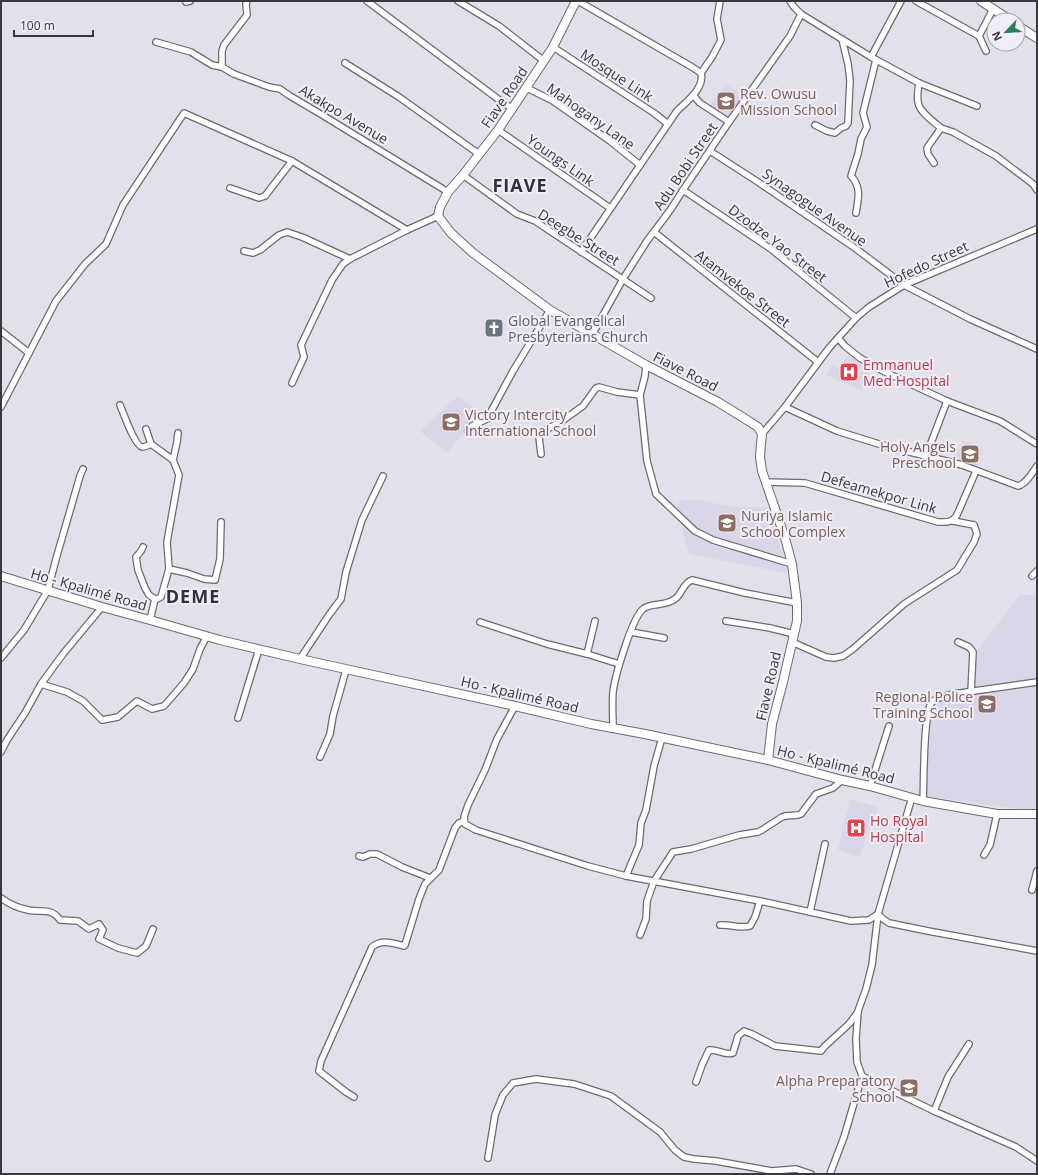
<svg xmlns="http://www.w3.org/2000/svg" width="1038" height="1175" viewBox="0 0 1038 1175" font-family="'Open Sans',sans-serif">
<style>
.built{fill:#dad5e7}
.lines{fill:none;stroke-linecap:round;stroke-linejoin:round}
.street-casing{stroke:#6c6973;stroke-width:8}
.secondary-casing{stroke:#6c6973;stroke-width:10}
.street{stroke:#fff;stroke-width:5.5}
.secondary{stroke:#fff;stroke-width:8}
.labels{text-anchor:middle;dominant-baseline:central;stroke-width:4;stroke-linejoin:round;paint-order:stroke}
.street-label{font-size:14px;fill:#39383c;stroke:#f0edf8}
.education-label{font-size:14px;fill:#785e54;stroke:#f0edf8;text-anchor:start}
.worship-label{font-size:14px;fill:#5b616d;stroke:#f0edf8;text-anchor:start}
.health-label{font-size:14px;fill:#be3a42;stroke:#f0edf8;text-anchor:start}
.district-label{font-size:18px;font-weight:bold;letter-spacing:1px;fill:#312f37;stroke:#f0edf8}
</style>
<rect width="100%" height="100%" fill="#e3e0eb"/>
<g class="built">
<polygon points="726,84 743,96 727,119 709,107"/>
<polygon points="848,355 872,368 861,390 826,375 832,365 837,367 840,366"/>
<polygon points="458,396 480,412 447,453 420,431"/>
<polygon points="963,440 984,450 977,467 955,457"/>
<polygon points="697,499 727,506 768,508 782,553 786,573 689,554 676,506 680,501"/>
<polygon points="1020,595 1037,595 1037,809 1019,809 925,796 932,707 943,700 974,694 977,651"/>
<polygon points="850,799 878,807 859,857 838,850"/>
</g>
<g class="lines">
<defs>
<g id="street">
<polyline points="367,1 502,102 513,109"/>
<polyline points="458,1 499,26 544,61"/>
<path d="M578 1 692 67 701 73C705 88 686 102 677 111 674 115 671 120 668 124L581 252"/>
<polyline points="790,1 794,7 801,14 871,57 919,83 977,106"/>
<polyline points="916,1 979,36"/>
<polyline points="186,2 190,1"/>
<polyline points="156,42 191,52 212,65 222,67 234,74 269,87 280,89 290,96 319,113 448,192"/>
<polyline points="553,47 654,113 668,124"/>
<polyline points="986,51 979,36 993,9"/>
<polyline points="871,57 901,1"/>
<polyline points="345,63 399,97 479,154"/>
<polyline points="222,67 222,51 224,45 247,15 246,4 247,1"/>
<polyline points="701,73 712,57 721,40 717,19 720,1"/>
<path d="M919 83C918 89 917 96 918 102 919 112 934 122 941 128L927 148 928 154 934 163"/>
<polyline points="527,88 553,101 610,141 640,165"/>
<polyline points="693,95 700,103 729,122"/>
<polyline points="815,125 827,131 835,133 841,128 846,126 848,123 850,80 848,64 842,39"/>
<polyline points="941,128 953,132 996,156 1033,184 1037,190"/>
<polyline points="498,130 610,208"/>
<polyline points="710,151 758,182 855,248 904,285 970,319 1037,349"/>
<polyline points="463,175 517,214 535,221 651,298"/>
<polyline points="230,188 259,198 265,196 292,161"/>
<polyline points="683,190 771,249 856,318"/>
<path d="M856 213C858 200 862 187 851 176L858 154 861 139 867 127 863 113 876 60"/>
<polyline points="654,232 818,362"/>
<polyline points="244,251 253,253 260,250 279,235 287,232 302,237 350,259"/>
<polyline points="1,331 29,353"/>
<polyline points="592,335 623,279 647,241 671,209 683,190 729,122 790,36 801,14"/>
<polyline points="838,338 845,346 860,358 885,372 947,401 1000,421 1037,444"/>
<polyline points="646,365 645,376 640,395 647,461 656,494 695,531 713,540 792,564"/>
<polyline points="292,383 304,357 301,345 332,280 343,264 350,259 407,230 438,216"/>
<path d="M120 405C123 412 135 446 142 447 145 447 149 445 151 444"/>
<polyline points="1,407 56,301 85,264 106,244 123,205 184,113 292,161 407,230"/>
<path d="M785 407 837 431 882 445 962 465 1018 486C1026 484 1032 473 1037 466"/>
<polyline points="146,429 151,444 173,460"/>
<polyline points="468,431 472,426 487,419 513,371 550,310"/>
<polyline points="762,434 785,407 829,348 856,318 869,307 904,285 1037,229"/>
<polyline points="541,454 539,437 542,432 562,421 583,406 596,388 599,387 617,392 640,395"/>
<polyline points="926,456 947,401"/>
<path d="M766 482 805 483 938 522C947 522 952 523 957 515L976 471"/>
<polyline points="143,547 141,551 136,557 138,570 145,588 149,595 155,599"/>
<polyline points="169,569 187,573 204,579 215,580 220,559 221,522"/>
<polyline points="1032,576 1037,571"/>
<polyline points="150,620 155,599 157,599 161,597 169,569 167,542 179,475 173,460 177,442 178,433"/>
<polyline points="726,621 770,628 794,634"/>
<polyline points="480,622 547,644 587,654 619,664"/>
<polyline points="631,632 664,638"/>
<polyline points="792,642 826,657 834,658 843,656 853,649 904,604 957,570 974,542 977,534 974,525 953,521"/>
<polyline points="958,642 969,647 973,652 971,692"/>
<polyline points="587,654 595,621"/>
<polyline points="1,658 24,630 48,590 56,559 80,476 83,469"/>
<polyline points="300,659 329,615 341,599 346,572 362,520 383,476"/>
<polyline points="41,684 67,692 83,701 102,720 118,717 137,701 152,709 164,706 184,683 193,669 200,649 207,636"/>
<polyline points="515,706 497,739 485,770 468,805 464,817 465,824 476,830 588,866 626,876 760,901 851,921 869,920 878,914"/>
<polyline points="238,718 259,649"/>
<path d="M613 729C613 716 612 704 613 692 615 676 632 618 643 609 651 602 664 607 675 599 682 594 683 583 692 580L745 593 797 603"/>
<polyline points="1,752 7,740 25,713 41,684 63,654 102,607"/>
<polyline points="320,757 330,734 333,716 346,670"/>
<polyline points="870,786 889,726"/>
<path d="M923 801C924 785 923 711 932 702 937 697 946 696 953 694L1037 682"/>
<polyline points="984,855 990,845 997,814"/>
<polyline points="359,856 363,857 370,854 377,854 402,867 430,878"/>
<polyline points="626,876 639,845 641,823 646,810 654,766 662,738"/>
<polyline points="1032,890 1037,871"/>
<path d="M1 898C9 904 18 908 28 910 41 913 51 907 60 920L78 921 89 929 99 924 103 930 99 939 118 948 137 953 146 946 153 929"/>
<polyline points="810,912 825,844"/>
<polyline points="878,914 883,919 889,923 928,931 1037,951"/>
<path d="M720 925C730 924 741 929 750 926L755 917 760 901"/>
<polyline points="640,935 646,919 647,901 654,881 673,852 691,849 739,835 758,832 762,830 782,817 785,816 798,815 801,814 816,794 833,788 842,780"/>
<polyline points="862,1076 934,1111 1016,1147 1037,1161"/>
<path d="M696 1082 702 1065 709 1050C718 1049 725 1056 733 1053L738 1036 744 1031 752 1034 775 1046 821 1051 824 1047 849 1024 858 1012"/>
<path d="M354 1097 346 1092 319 1071 321 1061 372 947C382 939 392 943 404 946L405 945 419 899 425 884 439 870 455 828 459 823 464 821"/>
<polyline points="934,1111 948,1077 969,1044"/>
<polyline points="488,1158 495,1115 503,1095 513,1083 536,1079 574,1084 611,1096 660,1132 675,1150 684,1157 694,1159 716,1161 772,1171 796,1169 811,1174"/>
<polyline points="830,1174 844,1137 862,1076 857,1062 856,1039 858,1011 866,989 872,965 878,914 912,797"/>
</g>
<g id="secondary">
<polyline points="576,1 553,47 498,130 463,175 448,192 440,207 438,216 451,233 473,253 550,310 646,365 718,402 747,420 758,427 762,434 761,444 760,457 762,471 785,538 792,564 797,603 797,621 783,682 772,724 768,760"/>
<polyline points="981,1 1010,20"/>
<polyline points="1018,26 1037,38"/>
<polyline points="1,576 102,607 150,620 220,640 300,659 515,706 591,724 645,734 768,760 842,780 870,786 923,801 997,814 1037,814"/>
</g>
</defs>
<use href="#street" class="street-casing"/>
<use href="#secondary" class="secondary-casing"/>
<use href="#street" class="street"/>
<use href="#secondary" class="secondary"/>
</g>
<defs>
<symbol id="school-square" viewBox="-11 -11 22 22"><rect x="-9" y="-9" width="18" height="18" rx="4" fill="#8d6e63" stroke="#f0edf8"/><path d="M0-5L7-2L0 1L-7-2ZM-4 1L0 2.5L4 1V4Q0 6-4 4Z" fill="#fff"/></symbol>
<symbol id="church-square" viewBox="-11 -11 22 22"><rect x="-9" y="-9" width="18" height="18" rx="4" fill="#6b7280" stroke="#f0edf8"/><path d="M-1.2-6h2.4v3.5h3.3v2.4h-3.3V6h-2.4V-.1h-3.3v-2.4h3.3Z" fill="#fff"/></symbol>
<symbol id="hospital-square" viewBox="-11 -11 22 22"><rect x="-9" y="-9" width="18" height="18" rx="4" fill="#e0444e" stroke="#f0edf8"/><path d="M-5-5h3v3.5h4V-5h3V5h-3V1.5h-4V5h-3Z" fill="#fff"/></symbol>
</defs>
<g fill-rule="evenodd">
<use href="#school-square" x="715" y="90" width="22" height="22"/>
<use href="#church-square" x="483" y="317" width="22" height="22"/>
<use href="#hospital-square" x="838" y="361" width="22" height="22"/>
<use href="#school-square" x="440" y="411" width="22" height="22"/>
<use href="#school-square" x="959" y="443" width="22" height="22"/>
<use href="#school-square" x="716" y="512" width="22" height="22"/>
<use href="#school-square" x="976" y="693" width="22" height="22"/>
<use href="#hospital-square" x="845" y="817" width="22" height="22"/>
<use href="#school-square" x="898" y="1077" width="22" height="22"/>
</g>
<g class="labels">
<g class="street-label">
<text transform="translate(617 75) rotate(33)">Mosque Link</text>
<text transform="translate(504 97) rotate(-56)">Fiave Road</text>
<text transform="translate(344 114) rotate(31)">Akakpo Avenue</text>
<text transform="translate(591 116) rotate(35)">Mahogany Lane</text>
<text transform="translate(561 160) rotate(35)">Youngs Link</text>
<text transform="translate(685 166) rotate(-56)">Adu Bobi Street</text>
<text transform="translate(815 207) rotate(35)">Synagogue Avenue</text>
<text transform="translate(579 237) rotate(32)">Deegbe Street</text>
<text transform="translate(778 243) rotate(37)">Dzodze Yao Street</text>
<text transform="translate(926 264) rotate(-25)">Hofedo Street</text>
<text transform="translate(743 288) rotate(38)">Atamvekoe Street</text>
<text transform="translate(686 371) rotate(27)">Fiave Road</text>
<text transform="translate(879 492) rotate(16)">Defeamekpor Link</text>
<text transform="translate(89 589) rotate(16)">Ho - Kpalimé Road</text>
<text transform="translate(768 686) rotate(-77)">Fiave Road</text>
<text transform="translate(520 694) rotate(13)">Ho - Kpalimé Road</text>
<text transform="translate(836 764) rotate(14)">Ho - Kpalimé Road</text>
</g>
<g class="education-label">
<text x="740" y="93">Rev. Owusu<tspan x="740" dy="16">Mission School</tspan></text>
<text x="465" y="414">Victory Intercity<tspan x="465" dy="16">International School</tspan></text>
<text x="956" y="446" text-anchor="end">Holy Angels<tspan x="956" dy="16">Preschool</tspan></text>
<text x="741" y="515">Nuriya Islamic<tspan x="741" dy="16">School Complex</tspan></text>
<text x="973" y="696" text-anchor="end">Regional Police<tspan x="973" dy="16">Training School</tspan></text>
<text x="895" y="1080" text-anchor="end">Alpha Preparatory<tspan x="895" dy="16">School</tspan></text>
</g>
<g class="worship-label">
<text x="508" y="320">Global Evangelical<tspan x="508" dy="16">Presbyterians Church</tspan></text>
</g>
<g class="health-label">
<text x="863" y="364">Emmanuel<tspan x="863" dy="16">Med Hospital</tspan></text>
<text x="870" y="820">Ho Royal<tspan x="870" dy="16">Hospital</tspan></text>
</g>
<g class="district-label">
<text x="520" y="185">FIAVE</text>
<text x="193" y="596">DEME</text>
</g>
</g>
<rect width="1038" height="1175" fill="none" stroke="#39383c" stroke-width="4"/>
<g transform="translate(1006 32) rotate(245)"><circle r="19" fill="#f0edf8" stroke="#a7a5ad"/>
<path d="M0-3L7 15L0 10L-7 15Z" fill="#268055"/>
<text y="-6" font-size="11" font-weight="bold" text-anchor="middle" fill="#39383c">N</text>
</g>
<path d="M14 30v6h79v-6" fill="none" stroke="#39383c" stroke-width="2"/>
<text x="20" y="30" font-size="12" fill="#39383c" stroke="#f0edf8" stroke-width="3" paint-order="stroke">100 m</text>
</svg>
